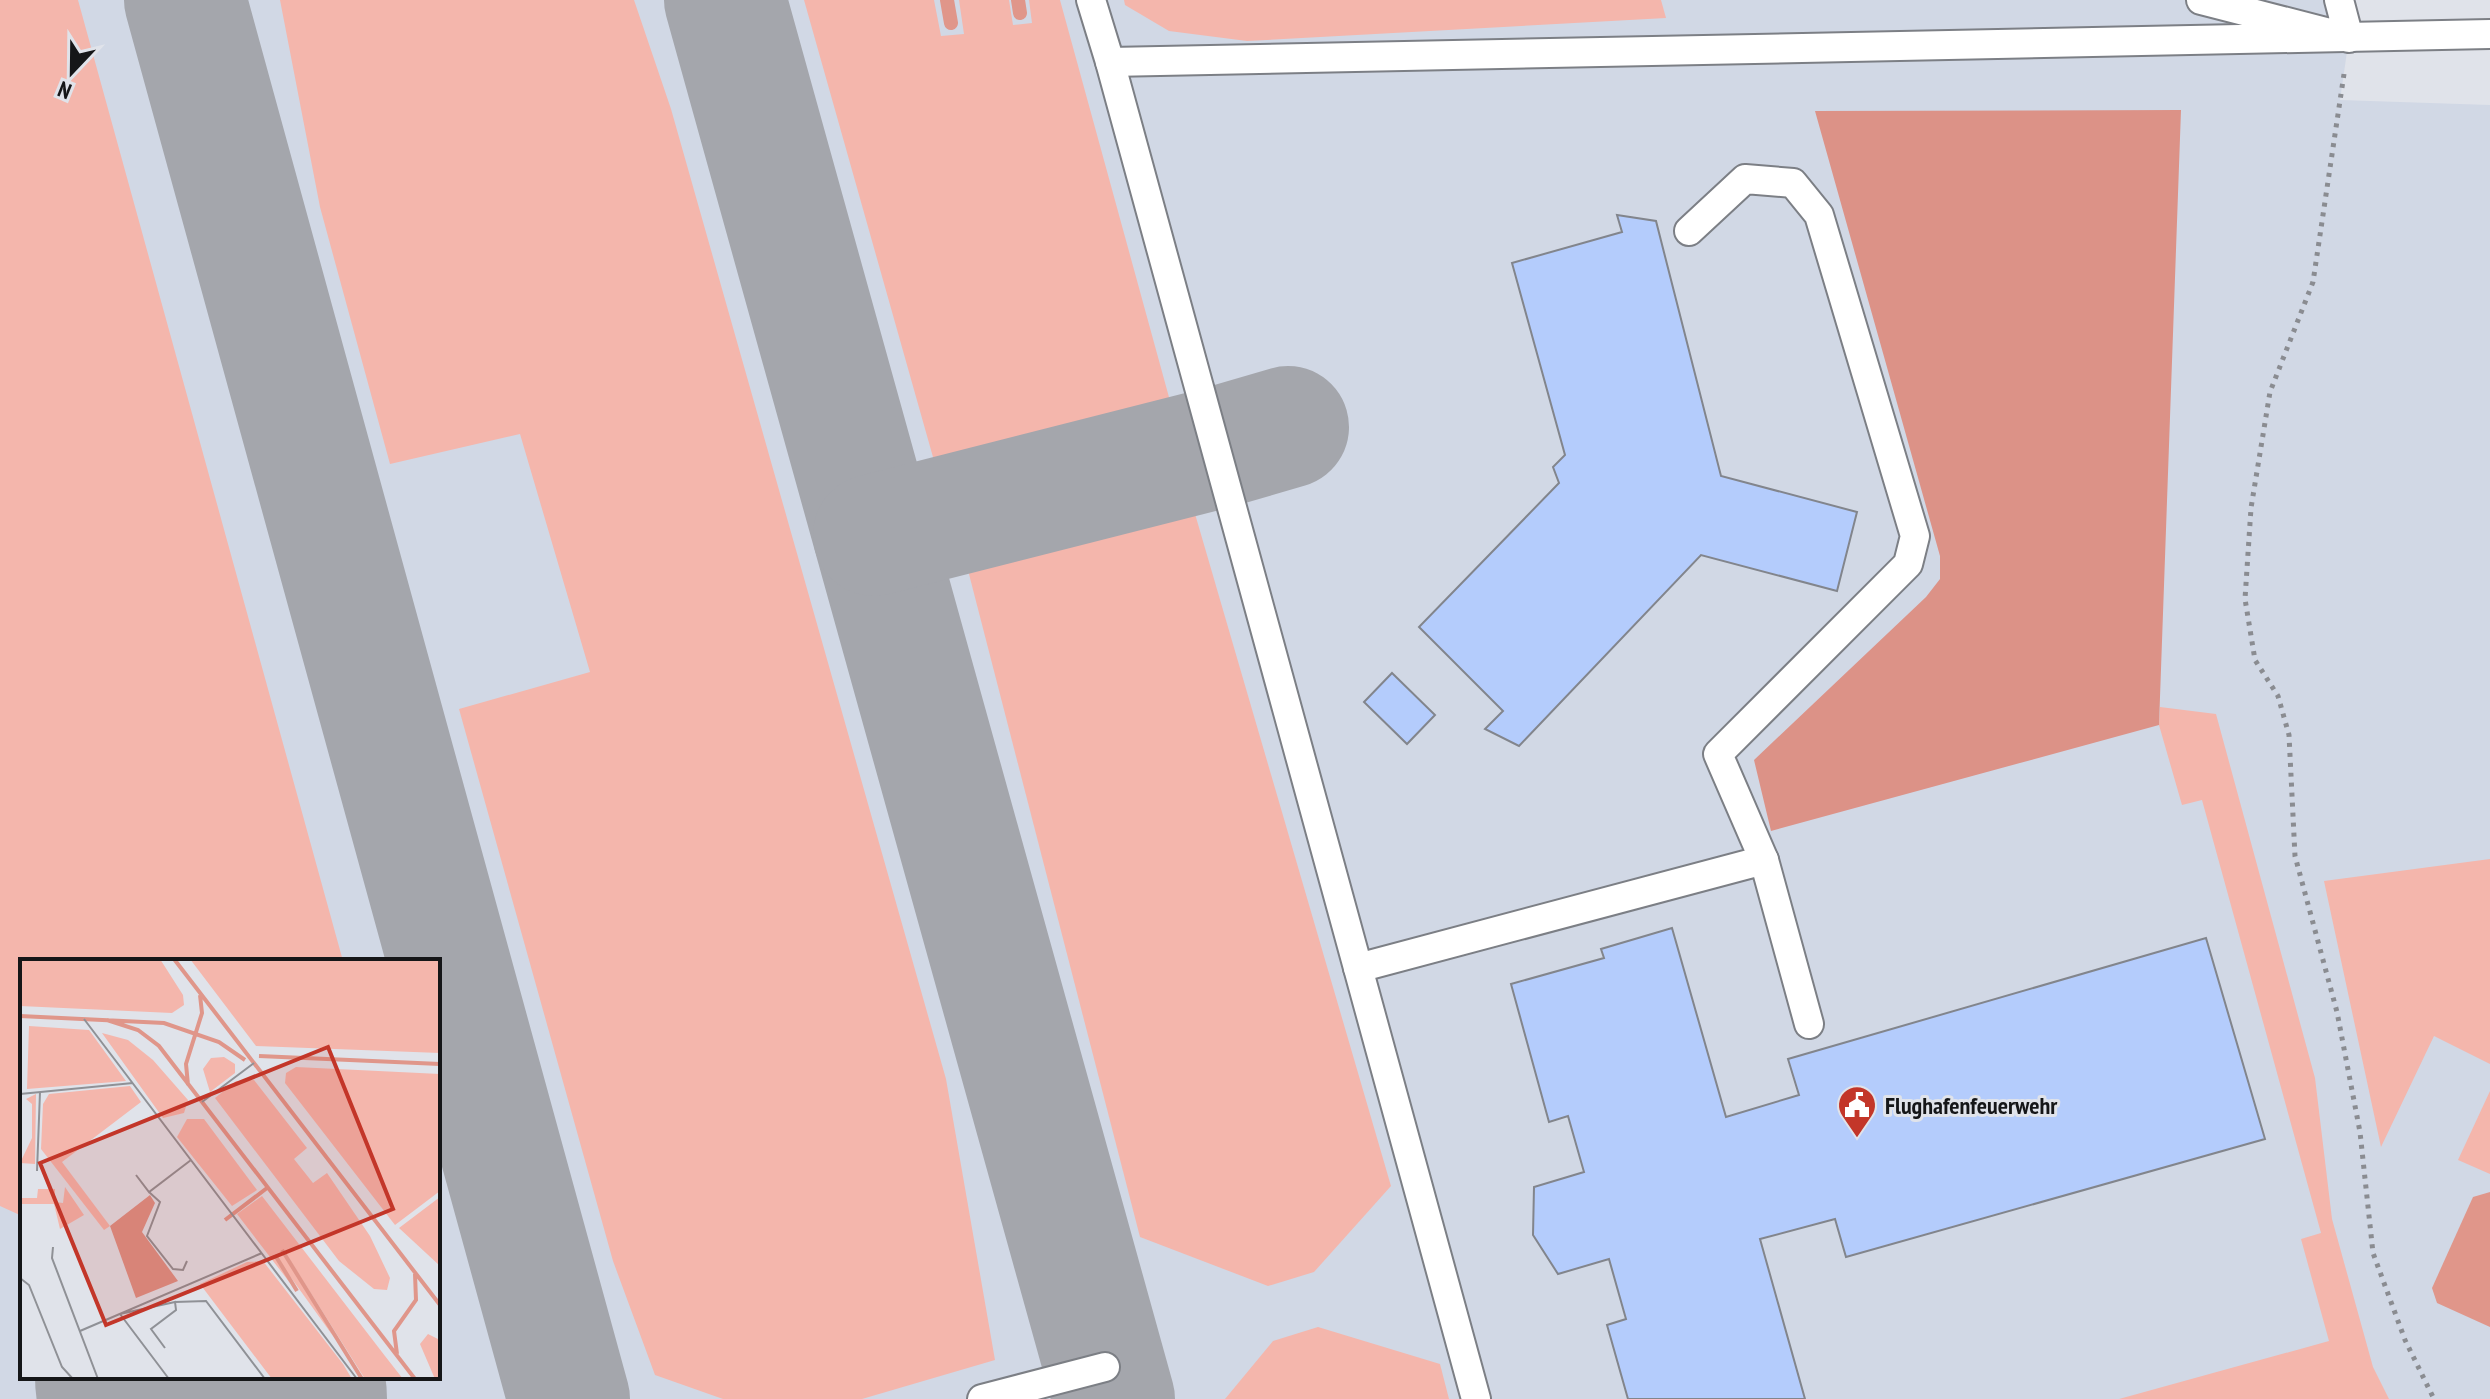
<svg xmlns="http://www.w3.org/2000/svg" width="2490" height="1399" viewBox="0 0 2490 1399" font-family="'PT Sans Narrow',sans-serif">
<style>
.built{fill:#d1d8e5;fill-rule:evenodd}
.green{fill:#f4b6ac}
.forest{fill:#dc9287}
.water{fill:#e0968a}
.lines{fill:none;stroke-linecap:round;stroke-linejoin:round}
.stream{stroke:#e0968a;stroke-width:14}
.taxiway{stroke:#a4a6ac;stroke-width:122}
.runway{stroke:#a4a6ac;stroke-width:304}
.building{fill:#b4ccfc;stroke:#82858c;stroke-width:2}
.service-casing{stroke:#7c7f85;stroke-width:32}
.path{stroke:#8a8c91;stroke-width:5;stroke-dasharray:4 6;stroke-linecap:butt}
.service{stroke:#fff;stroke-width:28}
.labels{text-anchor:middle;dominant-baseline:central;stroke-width:6;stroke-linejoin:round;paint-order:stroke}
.poi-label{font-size:24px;font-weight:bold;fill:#151618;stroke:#e0e3ea;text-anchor:start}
.inset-river{fill:none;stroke:#e0968a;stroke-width:4}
.inset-road{fill:none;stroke:#8f9196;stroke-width:2}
.view{fill:#c33629;fill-opacity:0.15;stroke:#c33629;stroke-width:4}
.inset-edge{fill:none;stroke:#151618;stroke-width:4}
</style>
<rect width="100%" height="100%" fill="#e0e3ea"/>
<path class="built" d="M0 0H2339L2349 38 2340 100 2490 105V1399H0ZM22 961H438V1377H22Z"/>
<g class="green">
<polygon points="0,0 78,0 343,961 22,961 22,1216 0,1206"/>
<polygon points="280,0 634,0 671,109 946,1079 995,1360 862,1399 723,1399 655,1375 613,1261 459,709 590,672 520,434 390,464 320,207"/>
<polygon points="804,0 934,0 941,36 964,34 959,0 1009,0 1013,25 1032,23 1029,0 1060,0 1178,430 942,489"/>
<polygon points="1124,0 1661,0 1666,18 1247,41 1169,31 1125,5"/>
<polygon points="1172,498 1193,507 1391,1186 1314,1272 1268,1286 1140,1237 962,547"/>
<polygon points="2160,707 2216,714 2315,1078 2332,1219 2373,1367 2389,1399 2119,1399 2329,1341 2301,1239 2321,1233 2202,800 2182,805 2159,725"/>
<polygon points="2490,859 2490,1064 2434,1036 2381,1147 2324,881"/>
<polygon points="2490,1091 2490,1174 2458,1160"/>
<polygon points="1318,1327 1440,1364 1449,1399 1225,1399 1273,1341"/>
</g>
<polygon class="forest" points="2181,110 2159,725 1771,831 1754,760 1926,597 1940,579 1940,556 1815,111"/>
<polygon class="water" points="2490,1192 2490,1327 2437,1303 2432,1288 2473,1197"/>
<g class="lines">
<g class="stream">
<polyline points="947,0 951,23"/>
<polyline points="1018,0 1020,13"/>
</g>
<g class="taxiway">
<polyline points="185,0 569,1399"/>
<polyline points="725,0 1114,1399"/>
<polyline points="874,535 1216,448 1288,427"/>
</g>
<polyline class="runway" points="187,1377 235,1399"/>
</g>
<g class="building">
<polygon points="1617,215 1656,221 1721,476 1857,512 1837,591 1701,555 1519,746 1485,729 1503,711 1419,627 1559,483 1553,467 1565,455 1512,263 1622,232"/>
<polygon points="1392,673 1435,715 1407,744 1364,702"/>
<polygon points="1672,928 1726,1117 1799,1095 1788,1059 2206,938 2265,1139 1846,1257 1835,1219 1760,1239 1805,1399 1628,1399 1607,1325 1626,1319 1609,1259 1558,1274 1533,1235 1534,1187 1584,1172 1568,1116 1549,1122 1511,984 1604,958 1601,949"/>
</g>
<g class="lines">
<defs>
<g id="service">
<polyline points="1091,0 1110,62 1476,1399"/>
<polyline points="2201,0 2349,38 2339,0"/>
<polyline points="1110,62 2490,34"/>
<polyline points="1689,231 1745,179 1793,183 1819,215 1915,536 1908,564 1718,754 1764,860"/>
<polyline points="1358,968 1764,860 1809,1024"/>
<polyline points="982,1399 1105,1367"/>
</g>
</defs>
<use href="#service" class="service-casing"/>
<polyline class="path" points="2344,74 2313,282 2270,392 2251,508 2245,599 2255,660 2278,696 2289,735 2295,856 2337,1012 2360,1132 2373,1253 2405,1340 2434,1399"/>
<use href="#service" class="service"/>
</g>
<defs>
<symbol id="civic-pin" viewBox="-11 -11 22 30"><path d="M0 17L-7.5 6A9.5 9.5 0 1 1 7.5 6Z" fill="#c33629" stroke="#e0e3ea"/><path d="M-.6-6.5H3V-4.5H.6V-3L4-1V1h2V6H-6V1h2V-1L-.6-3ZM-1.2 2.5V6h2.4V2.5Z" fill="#fff"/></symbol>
</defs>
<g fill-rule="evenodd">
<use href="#civic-pin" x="1835" y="1083" width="44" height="60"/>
</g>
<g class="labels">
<g class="poi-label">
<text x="1885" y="1105">Flughafenfeuerwehr</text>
</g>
</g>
<g transform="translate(20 959)">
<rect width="420" height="420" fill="#e0e3ea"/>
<path d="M0 0H140L163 36 164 46 152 54 0 47ZM170 0H420V94L236 87ZM9 67 69 71 106 122 7 130ZM82 74 108 81 133 101 168 141 164 154 143 159ZM204 98 215 105V114L190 133 183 110 191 99ZM276 108 420 115V232L375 266 265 124 266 114ZM234 121 287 189 274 200 293 224 307 214 350 277 370 319 367 331 354 330 319 302 195 139 216 122ZM110 127 121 143 42 203 90 267 84 271 21 190 23 145 29 135ZM16 135 15 205 0 204 12 179V145L6 140ZM167 160H184L237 231 212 247 157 178ZM45 228 64 256 40 270 34 245H0V239H17L18 230H35V243L43 244ZM242 237 365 397 383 420H345L263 290 313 377 254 295 270 324 217 255ZM420 238V307L379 269ZM243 302 323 405 332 420H252L180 325 227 303ZM408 375 420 381V420H415L400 385Z" fill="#f4b6ac"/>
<path d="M130 236 135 244 122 273 158 322 116 339 90 267Z" fill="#dc9287"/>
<path class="inset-river" d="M154 0 420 346M0 57 144 64 199 83 225 101M87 61 118 71 139 87 395 420M239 97 420 105M168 126 166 105 182 54 180 36M205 261 247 229M262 291 342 420M255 296 277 332M377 395 374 372 396 341 395 315"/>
<path class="inset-road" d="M64 60 337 420M0 135 113 124M182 143 234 104M17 212 20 133M116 216 129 233 171 201M129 233 140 243 127 277 153 310 163 311 167 302M33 288 32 299 78 420M0 319 9 326 42 408 53 420M155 343 186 342 245 420M60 372 242 294M145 389 131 370 156 351 155 343 100 355 149 420"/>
<path class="view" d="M308 88 373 250 86 366 20 204Z"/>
<rect width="420" height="420" class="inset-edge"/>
</g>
<g transform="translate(72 72) rotate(202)" stroke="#e0e3ea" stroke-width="6" paint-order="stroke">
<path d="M0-6L14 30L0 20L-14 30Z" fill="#151618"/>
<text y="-12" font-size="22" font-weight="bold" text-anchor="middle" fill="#151618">N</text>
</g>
</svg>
